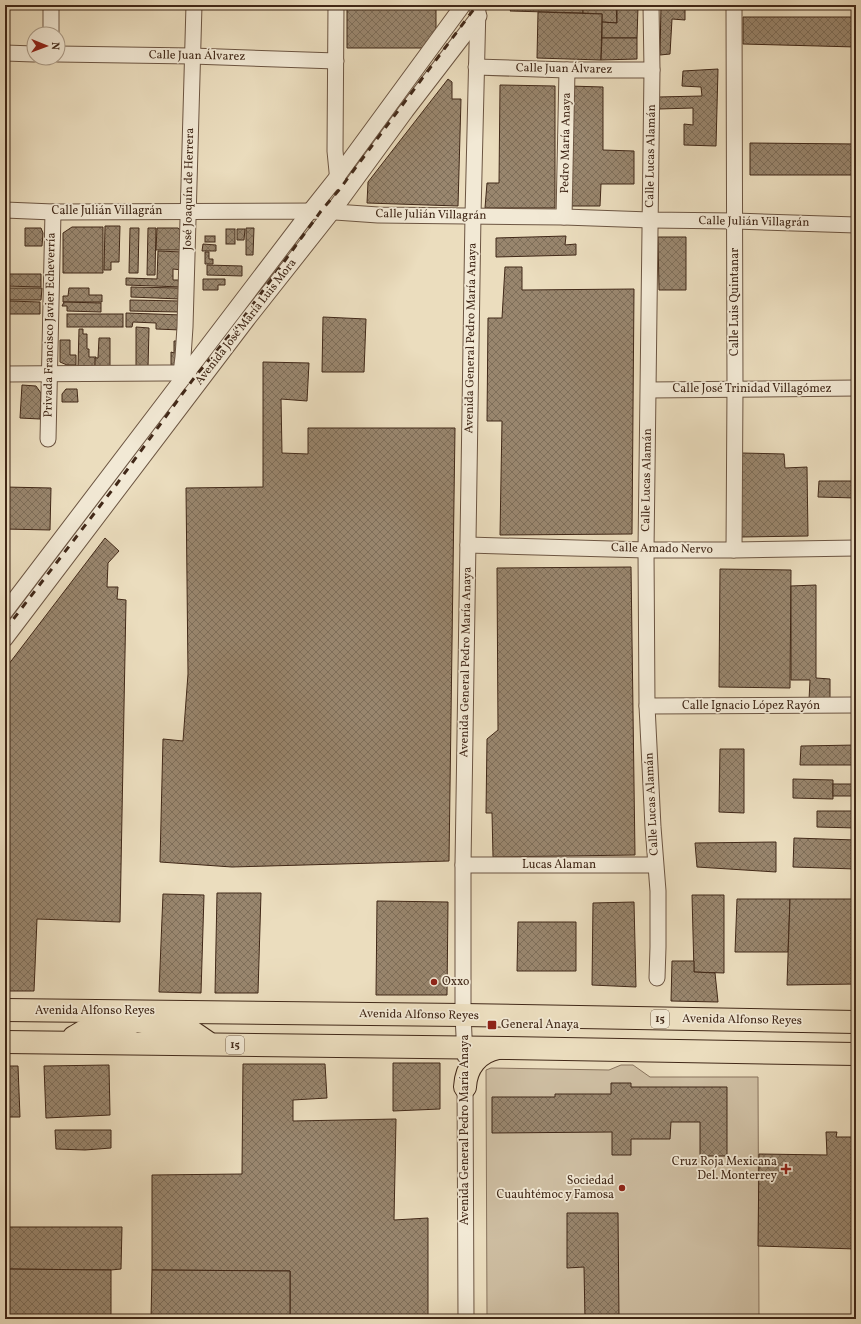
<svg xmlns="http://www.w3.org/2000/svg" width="861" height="1324" viewBox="0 0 861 1324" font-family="Vollkorn,serif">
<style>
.green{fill:#cebea2;stroke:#88735d}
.building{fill:url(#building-cross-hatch);stroke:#412818}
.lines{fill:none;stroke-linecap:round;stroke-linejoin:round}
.minor-casing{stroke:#6c5542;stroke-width:17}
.highway-casing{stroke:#412818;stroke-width:24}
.minor{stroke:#f2e9d5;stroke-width:15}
.highway{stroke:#ebddbe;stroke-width:22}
.rail{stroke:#412818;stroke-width:3;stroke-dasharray:7 7;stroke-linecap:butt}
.poi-dot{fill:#8f2418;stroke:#f2e9d5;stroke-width:1.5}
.labels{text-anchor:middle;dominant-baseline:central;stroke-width:3.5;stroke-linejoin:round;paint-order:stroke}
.shield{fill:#f2e9d5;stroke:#766251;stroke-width:1}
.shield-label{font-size:11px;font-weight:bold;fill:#412818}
.street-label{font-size:12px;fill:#412818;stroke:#f2e9d5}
.poi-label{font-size:12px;fill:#412818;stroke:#f2e9d5;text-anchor:start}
</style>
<defs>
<pattern id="building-cross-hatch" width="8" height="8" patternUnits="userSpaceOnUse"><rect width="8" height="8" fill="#99866e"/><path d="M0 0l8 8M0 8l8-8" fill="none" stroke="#7e6e59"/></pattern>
</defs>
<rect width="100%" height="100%" fill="#ebddbe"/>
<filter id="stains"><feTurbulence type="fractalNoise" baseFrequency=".005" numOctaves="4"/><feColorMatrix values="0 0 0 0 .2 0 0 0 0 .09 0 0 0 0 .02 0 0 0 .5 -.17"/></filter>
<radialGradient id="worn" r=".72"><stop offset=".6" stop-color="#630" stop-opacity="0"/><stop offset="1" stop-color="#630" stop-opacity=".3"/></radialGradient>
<polygon class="green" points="621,1065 633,1065 650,1077 758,1077 759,1319 487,1319 486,1070 491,1068 609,1070"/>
<g class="building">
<polygon points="347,5 436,5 436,33 424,48 347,48"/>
<polygon points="514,5 583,5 583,13 510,11"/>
<polygon points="583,5 616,5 617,23 602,22 602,14 583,13"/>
<polygon points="661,5 685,5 685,20 672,19 670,54 660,55"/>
<polygon points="617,7 638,7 637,38 602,38 602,22 617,23"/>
<polygon points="538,12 602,14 601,60 537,58"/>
<polygon points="743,17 856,17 856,47 743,44"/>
<polygon points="602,38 637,38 637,59 601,60"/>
<polygon points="718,69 716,146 684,145 684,124 693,125 693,108 659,109 658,97 702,96 701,87 682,86 683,71"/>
<polygon points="448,79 452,82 452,99 461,99 458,206 367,203 368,182"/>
<polygon points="500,85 555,86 555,208 485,208 487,183 499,183"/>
<polygon points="569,86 603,87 603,150 634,151 634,184 601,184 600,206 568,206"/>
<polygon points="750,143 856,144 856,175 750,175"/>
<polygon points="105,226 120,226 119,262 111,262 111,270 104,270"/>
<polygon points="72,227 103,227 103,273 63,273 63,233"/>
<polygon points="25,228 41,228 43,233 42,246 25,246"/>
<polygon points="130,228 139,228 138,273 129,273"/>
<polygon points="148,228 156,228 155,275 147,275"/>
<polygon points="157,228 178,228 184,233 184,250 156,250"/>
<polygon points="246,228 254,228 253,255 246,255"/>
<rect x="226" y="229" width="9" height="15"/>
<polygon points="237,229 245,229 244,240 237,240"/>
<rect x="205" y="236" width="10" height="6"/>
<polygon points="566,236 565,245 576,244 576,255 496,257 496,238"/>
<polygon points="658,237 686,237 686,290 659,290"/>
<polygon points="203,244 216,245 216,251 202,251"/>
<polygon points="158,251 183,252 183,270 173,269 173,280 183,280 182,287 126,285 126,278 157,279"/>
<polygon points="205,252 209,252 209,259 213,259 213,264 205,264"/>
<polygon points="207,265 242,266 242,276 207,275"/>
<polygon points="505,267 522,267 522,290 634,289 632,534 500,535 502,421 487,421 488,318 502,318"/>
<polygon points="5,274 41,274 41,287 5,286"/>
<polygon points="203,279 225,279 225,285 218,285 218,290 203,290"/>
<polygon points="131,287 180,288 180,299 131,297"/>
<polygon points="5,288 42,288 41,300 7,300 7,295 5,295"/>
<polygon points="69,288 89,288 89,295 102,295 102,302 63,302 63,296 68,296"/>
<polygon points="130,300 180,301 179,312 130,311"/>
<polygon points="9,301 40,302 40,314 9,314"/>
<polygon points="64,302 101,303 101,312 67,311 67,306 62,306"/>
<polygon points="126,313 182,315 181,330 156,329 156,323 133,322 132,327 126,327"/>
<rect x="67" y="314" width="56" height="13"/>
<polygon points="323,317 366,319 364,372 322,372"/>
<polygon points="136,327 149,328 148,368 136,368"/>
<polygon points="79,329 83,329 83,334 87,334 87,349 89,349 89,357 96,357 95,367 78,366"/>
<polygon points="99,338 110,338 110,366 95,366 95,358 98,358"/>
<polygon points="60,340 70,340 70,355 76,355 76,365 67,365 60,362"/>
<polygon points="174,341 179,341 179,366 171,366 171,352 174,353"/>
<polygon points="263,362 309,363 307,401 281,399 282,453 308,454 308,428 455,428 449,861 232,867 160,862 163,739 183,741 188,674 186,488 263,487"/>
<polygon points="22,385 36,386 41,393 40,419 20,418"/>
<polygon points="66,389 77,389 78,402 62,402 62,394"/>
<polygon points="742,453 784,454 785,468 807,467 808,536 741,537"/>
<polygon points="819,481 856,481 856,498 818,497"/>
<polygon points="5,487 51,488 50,530 5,529"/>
<polygon points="105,538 119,551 108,563 107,587 118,587 117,599 126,600 120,922 37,919 34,991 5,991 5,669"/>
<polygon points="631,567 635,855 493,857 492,813 486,813 487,739 498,730 497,568"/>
<polygon points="720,569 791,570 790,688 719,687"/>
<polygon points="816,585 816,678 830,679 830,700 809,700 810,680 791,680 791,586"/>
<polygon points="856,745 856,765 800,765 801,746"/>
<polygon points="720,749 744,749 744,813 719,812"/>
<polygon points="793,779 833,780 833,799 793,798"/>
<rect x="833" y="784" width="23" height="12"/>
<polygon points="817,811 856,811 856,828 817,827"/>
<polygon points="794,838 856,840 856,869 793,867"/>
<polygon points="776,842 776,872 697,867 695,843"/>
<polygon points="217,893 261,893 258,993 215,993"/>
<polygon points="163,894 204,895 201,993 159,992"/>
<polygon points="692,895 724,895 724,973 694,972"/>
<polygon points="737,899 790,899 788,952 735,952"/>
<polygon points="790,899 856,899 856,984 787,985"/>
<polygon points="377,901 448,902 447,995 376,995"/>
<polygon points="634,902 636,987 592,985 593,903"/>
<polygon points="518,922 576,922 576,971 517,971"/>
<polygon points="672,961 694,961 694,972 715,973 718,1002 671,1001"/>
<polygon points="393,1063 440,1063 440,1109 393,1111"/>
<polygon points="243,1064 325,1064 327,1098 293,1100 293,1121 396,1119 394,1220 428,1218 428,1319 290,1319 290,1271 152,1270 152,1175 242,1174"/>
<polygon points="109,1065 110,1115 46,1118 44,1066"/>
<polygon points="5,1066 18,1066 20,1117 5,1117"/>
<polygon points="611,1083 631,1083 631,1087 727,1087 727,1156 700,1156 700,1122 671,1122 670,1139 631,1139 631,1155 612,1155 612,1132 492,1133 492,1097 555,1097 555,1094 611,1094"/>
<polygon points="55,1130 111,1130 111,1148 85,1150 56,1149"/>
<polygon points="826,1132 837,1132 836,1137 856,1137 856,1249 758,1246 759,1154 827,1155"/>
<polygon points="567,1213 618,1213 619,1319 585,1319 584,1267 567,1268"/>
<polygon points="5,1227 122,1227 121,1269 111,1270 5,1269"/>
<polygon points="5,1269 111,1270 111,1319 5,1319"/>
<polygon points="152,1270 290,1271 290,1319 151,1319"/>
</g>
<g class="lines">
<defs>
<g id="minor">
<polyline points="51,5 51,34"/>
<polyline points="336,5 335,151 338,182"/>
<polyline points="651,5 652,70 646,550 647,706 653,827 658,891 658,947 657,978"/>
<polyline points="5,53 34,54"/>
<polyline points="58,54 192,56 336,61"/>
<polyline points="476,67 567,70 652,70"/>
<polyline points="5,210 53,212 321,211 378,215 564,217 650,220 735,221 856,225"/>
<polyline points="564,217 567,70"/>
<polyline points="181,373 183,357 185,327 194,5"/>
<polyline points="5,374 165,373 181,373 189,376"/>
<polyline points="649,390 856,388"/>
<polyline points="48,439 53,212"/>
<polyline points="468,545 646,550 734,550 856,548"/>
<polyline points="734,550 735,389 734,5"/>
<polyline points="5,612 310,211 337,177 463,5"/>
<polyline points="5,639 247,320 333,211 406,111 479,16"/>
<polyline points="647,706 856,705"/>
<polyline points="463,865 655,865"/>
<polyline points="465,1056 463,1015 463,865 473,215 478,5"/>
<polyline points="465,1078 466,1319"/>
</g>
<g id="highway">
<polyline points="5,1010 463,1015 856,1022"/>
<polyline points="138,1021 157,1025 191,1031 207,1042"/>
<path d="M74 1037C78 1035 82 1032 85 1031 104 1024 128 1031 143 1015"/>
<polyline points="5,1042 506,1048 856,1054"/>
<path d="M465 1087C466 1067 478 1052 498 1048"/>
</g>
</defs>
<use href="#minor" class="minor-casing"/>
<use href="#highway" class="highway-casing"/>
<use href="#minor" class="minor"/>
<use href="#highway" class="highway"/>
<polyline class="rail" points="5,630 116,485 194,378 238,325 321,211 339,190 477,5"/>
</g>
<g class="poi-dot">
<circle cx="434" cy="982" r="4"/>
<rect x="487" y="1020" width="10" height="10" rx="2"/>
<path d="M784 1163h4v4h4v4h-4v4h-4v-4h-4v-4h4z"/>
<circle cx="622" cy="1188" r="4"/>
</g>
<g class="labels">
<g class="shield">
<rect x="651" y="1010" width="18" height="18" rx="3"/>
<rect x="226" y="1036" width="18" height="18" rx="3"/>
</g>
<g class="shield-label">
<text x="660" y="1019">15</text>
<text x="235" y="1045">15</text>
</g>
<g class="street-label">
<text transform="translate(197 56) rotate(1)">Calle Juan Álvarez</text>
<text transform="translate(564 69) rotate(1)">Calle Juan Álvarez</text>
<text transform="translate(566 143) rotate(-89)">Pedro María Anaya</text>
<text transform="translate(651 156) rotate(-89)">Calle Lucas Alamán</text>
<text transform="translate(189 189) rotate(-89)">José Joaquín de Herrera</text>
<text x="107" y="211">Calle Julián Villagrán</text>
<text transform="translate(431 215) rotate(1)">Calle Julián Villagrán</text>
<text transform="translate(754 222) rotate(1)">Calle Julián Villagrán</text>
<text transform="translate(735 302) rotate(-90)">Calle Luis Quintanar</text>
<text transform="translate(246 322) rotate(-52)">Avenida José María Luis Mora</text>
<text transform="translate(50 325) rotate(-89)">Privada Francisco Javier Echeverría</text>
<text transform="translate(471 338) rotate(-89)">Avenida General Pedro María Anaya</text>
<text x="752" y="389">Calle José Trinidad Villagómez</text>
<text transform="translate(647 480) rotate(-89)">Calle Lucas Alamán</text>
<text transform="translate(662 549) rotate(1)">Calle Amado Nervo</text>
<text transform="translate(466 662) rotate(-89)">Avenida General Pedro María Anaya</text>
<text x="751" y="706">Calle Ignacio López Rayón</text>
<text transform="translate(652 804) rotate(-93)">Calle Lucas Alamán</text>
<text x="559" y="865">Lucas Alaman</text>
<text x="95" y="1011">Avenida Alfonso Reyes</text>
<text transform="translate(419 1015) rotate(1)">Avenida Alfonso Reyes</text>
<text transform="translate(742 1020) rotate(1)">Avenida Alfonso Reyes</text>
<text transform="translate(465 1130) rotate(-90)">Avenida General Pedro María Anaya</text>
</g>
<g class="poi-label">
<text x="442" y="982">Oxxo</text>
<text x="501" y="1025">General Anaya</text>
<text x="777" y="1162" text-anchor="end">Cruz Roja Mexicana<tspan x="777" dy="14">Del. Monterrey</tspan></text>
<text x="614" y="1181" text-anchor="end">Sociedad<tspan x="614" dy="14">Cuauhtémoc y Famosa</tspan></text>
</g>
</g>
<rect width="861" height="1324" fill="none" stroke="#ebddbe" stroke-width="20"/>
<rect x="6" y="6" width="849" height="1312" fill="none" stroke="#412818" stroke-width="2"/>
<rect x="10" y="10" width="841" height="1304" fill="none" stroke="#412818"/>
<g transform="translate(46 46) rotate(91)"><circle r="19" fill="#f2e9d5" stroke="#ab9c89"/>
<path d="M0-3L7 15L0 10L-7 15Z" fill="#8f2418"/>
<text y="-6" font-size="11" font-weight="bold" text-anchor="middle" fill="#412818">N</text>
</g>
<rect width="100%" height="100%" filter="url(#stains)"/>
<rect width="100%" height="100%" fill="url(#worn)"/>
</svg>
